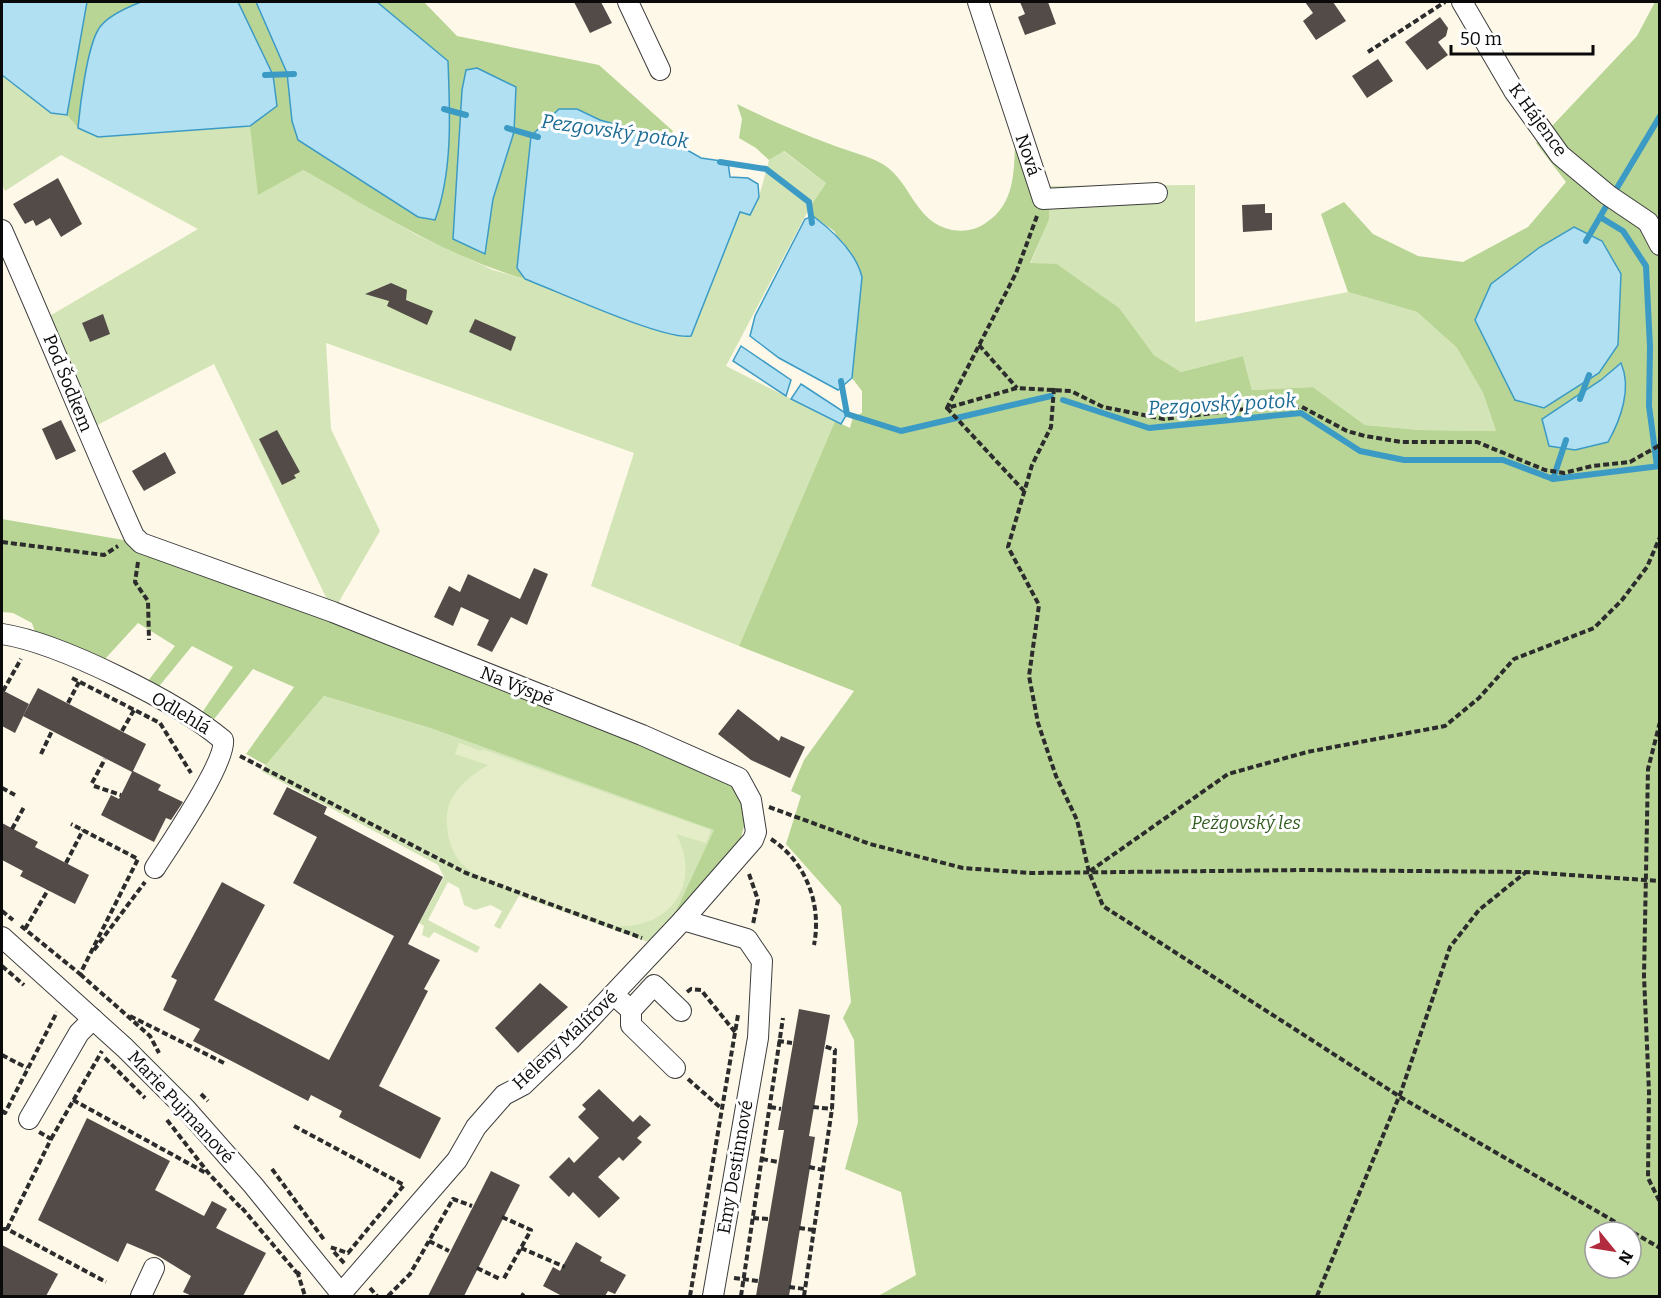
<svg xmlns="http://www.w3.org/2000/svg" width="1661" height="1298" viewBox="0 0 1661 1298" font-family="Bitter,serif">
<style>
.green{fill:#d3e5b6}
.forest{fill:#b8d596;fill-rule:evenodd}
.pitch{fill:#e4edc7}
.water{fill:#b1e0f2;stroke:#3c9bc5;stroke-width:1.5}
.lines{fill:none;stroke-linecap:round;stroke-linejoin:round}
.stream{stroke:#3c9bc5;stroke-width:6}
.building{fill:#524b48}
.minor-casing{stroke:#3d3d3d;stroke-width:22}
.path{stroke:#2c2c2c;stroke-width:4;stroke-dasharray:6 3;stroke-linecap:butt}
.minor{stroke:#fff;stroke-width:20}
.labels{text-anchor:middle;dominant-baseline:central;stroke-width:6;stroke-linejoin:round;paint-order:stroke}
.street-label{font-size:18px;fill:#0a0a0a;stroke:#fff}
.park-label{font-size:18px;font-style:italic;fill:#325d20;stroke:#fff}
.water-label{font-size:20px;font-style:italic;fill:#1c6b94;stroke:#fff}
</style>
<rect width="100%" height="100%" fill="#fef8e9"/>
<g class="green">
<polygon points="2,75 51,113 67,115 78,128 98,137 250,126 255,149 303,170 417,235 493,270 525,279 657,331 691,336 740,212 759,197 769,160 783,151 826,183 810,207 726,366 835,421 739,646 591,586 634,453 326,343 331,429 380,531 333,612 214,364 90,429 41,321 198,229 61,155 5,191 2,184"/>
<polygon points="1195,185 1195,322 1348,292 1417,312 1457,348 1483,393 1496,431 1420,430 1365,425 1313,387 1252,390 1243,356 1181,372 1154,355 1118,308 1057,264 1030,264 1049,220 1048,186"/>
<polygon points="324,696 430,728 715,830 675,913 648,942 519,896 500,929 494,926 502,911 491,905 475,910 464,905 459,888 448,882 428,920 480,947 477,953 434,932 429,938 422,935 424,926 419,923 444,877 438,865 261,771"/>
</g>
<g class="forest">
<path d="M87 2H141C128 7 105 17 98 30 87 49 80 105 78 128L67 115Z"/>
<path d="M238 2H424L457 36 599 65 673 131 668 139 600 120 577 109 517 268 525 279C445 256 374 210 303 170L258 195 250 126 277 105 273 75Z"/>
<path d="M1655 2H1659V1296H878L916 1275 901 1192 845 1169 858 1122 854 1040 843 1018 851 1002 841 906 786 844 801 796 791 791 804 760 854 691 739 646 835 421 850 428 853 417 862 413V391L852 378 862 277 834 231 813 216 810 207 826 183 784 151 769 160 756 148 739 138 742 119 737 104C767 119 798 132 830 144 845 150 862 154 877 161 911 176 912 222 952 230 965 232 976 230 987 222 1014 204 1014 173 1015 144L1049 197V220L1030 263 1057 264 1119 308 1154 355 1181 372 1243 356 1252 390 1313 387 1365 425 1420 430 1496 431 1483 393 1457 348 1417 312 1348 292 1321 214 1344 202 1373 234 1418 256 1463 262 1528 227 1566 182 1536 143 1637 36ZM1595 1232H1631V1268H1595Z"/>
<polygon points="2,519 141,543 707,765 751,800 738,849 675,913 714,830 430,728 324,696 266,765 246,754 294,687 253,669 208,727 197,720 233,667 192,646 152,695 141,690 175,646 138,623 105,659 36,635 32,623 13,613 2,612"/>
</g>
<path class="pitch" d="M459 743 481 751 482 749 711 830 706 843 676 834C703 883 670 930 615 926 580 911 485 888 462 864 452 853 448 840 447 826 444 796 465 779 488 765L455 754Z"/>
<g class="water">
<polygon points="2,2 87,2 67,115 51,113 2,75"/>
<path d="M141 2H238L273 75 277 106 250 126 98 137 78 128C80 105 87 49 98 30 105 17 128 7 141 2Z"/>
<path d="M256 2H377L448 61C450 113 453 171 435 220L418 217 298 140 292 121 287 73Z"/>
<polygon points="477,68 516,87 514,132 493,199 485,254 453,239 462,90 466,70"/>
<path d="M559 109H577L600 120 668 139 701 158 728 162 730 177 748 178 758 184 759 197 750 215 740 212 691 336C665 341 557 291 525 279L517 268 531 136Z"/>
<path d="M813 216C833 231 856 252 862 277L852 378 838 390 779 358 750 336 755 316 805 219Z"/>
<polygon points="1574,227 1602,241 1621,274 1618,345 1599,373 1544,408 1515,400 1475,320 1491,284 1540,247"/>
<polygon points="741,346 791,380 786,396 733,361"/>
<path d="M1621 363C1632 388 1621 419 1608 442L1575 450 1549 446 1542 419 1601 380Z"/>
<polygon points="801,384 847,414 841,424 791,399"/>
</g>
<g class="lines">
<g class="stream">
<polyline points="265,75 294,74"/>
<polyline points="444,109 466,115"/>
<polyline points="507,128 538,137"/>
<polyline points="720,162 766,169 809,202 812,223"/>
<polyline points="1617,188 1660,116"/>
<polyline points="1600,217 1623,231 1646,266 1650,347 1649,406 1657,466"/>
<polyline points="1586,241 1608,203"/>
<polyline points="841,381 847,414 901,431 1051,396"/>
<polyline points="1580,399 1589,375"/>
<polyline points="1063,400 1149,428 1301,413 1360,451 1404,460 1503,460 1553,479 1660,466"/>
<polyline points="1553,479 1566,440"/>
</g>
</g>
<g class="building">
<polygon points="574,2 601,2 612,23 590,33"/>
<polygon points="1020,2 1048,2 1056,24 1025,35 1018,17 1025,14"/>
<polygon points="1305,2 1333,2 1346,21 1316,40 1303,21 1313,13"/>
<polygon points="1440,17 1448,28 1446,36 1438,42 1448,55 1427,70 1405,42"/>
<polygon points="1378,59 1393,81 1367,98 1352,76"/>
<polygon points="58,178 82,224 61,237 50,218 36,226 33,220 25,224 13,204"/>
<polygon points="1265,204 1265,213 1272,213 1272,230 1243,232 1242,205"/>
<polygon points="391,283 407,290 406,300 433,311 427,325 387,306 389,301 365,294"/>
<polygon points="103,314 110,334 90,342 82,323"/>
<polygon points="475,319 516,337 511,351 469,332"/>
<polygon points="61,420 76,451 56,460 42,429"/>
<polygon points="277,430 300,472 294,475 296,478 282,485 259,439"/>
<polygon points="165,452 176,473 144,491 132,471"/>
<polygon points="534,568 548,574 527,625 511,617 492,652 477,645 489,620 461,607 453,626 434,617 449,586 460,592 468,574 520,599"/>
<polygon points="38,688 146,744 133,771 161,785 158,790 183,802 171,820 166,818 154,842 101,815 111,795 119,799 132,772 23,716"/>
<polygon points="2,690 29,704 15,733 2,726"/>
<polygon points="738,709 779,741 781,736 805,747 790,778 751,760 718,734"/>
<polygon points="287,787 327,807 324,814 443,877 408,944 440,960 424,989 428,991 379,1086 441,1118 420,1159 339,1117 342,1111 311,1095 308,1101 193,1041 200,1029 163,1010 177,980 171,977 222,882 265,905 214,1000 329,1060 394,936 293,883 317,837 273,814"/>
<polygon points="2,823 38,842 35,847 89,875 75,904 20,876 23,871 2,860"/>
<polygon points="540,983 568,1007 518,1053 495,1028"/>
<polygon points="799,1009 830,1015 809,1136 815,1137 789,1296 756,1296 784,1130 778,1130"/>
<polygon points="599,1089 633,1122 640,1115 651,1125 637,1138 642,1142 623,1161 619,1157 617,1159 598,1177 620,1198 599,1218 573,1192 569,1197 549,1177 569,1157 574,1163 599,1138 578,1117 586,1109 582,1105"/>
<polygon points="87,1118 170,1161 155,1190 204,1216 212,1201 227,1209 216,1228 266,1253 243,1296 192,1296 183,1292 191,1276 160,1257 127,1243 118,1262 38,1220"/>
<polygon points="491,1171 520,1185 464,1296 428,1296"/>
<polygon points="576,1242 602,1257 600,1261 626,1275 615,1294 608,1291 605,1296 562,1296 543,1286 553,1267 560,1271"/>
<polygon points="2,1245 58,1274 46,1296 2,1296"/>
</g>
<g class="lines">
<defs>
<g id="minor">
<polyline points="628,2 660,70"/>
<polyline points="978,2 1043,199 1157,193"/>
<polyline points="1462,2 1514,91 1560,155 1608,195 1648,222 1660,245"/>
<path d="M2 230C47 331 88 434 134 536L141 543 333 612 642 735 739 778 751 800 756 832 753 840 683 920"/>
<path d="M2 634C60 643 178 702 223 740 227 761 169 846 155 868"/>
<polyline points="2,937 125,1048 186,1109 253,1185 343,1296"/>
<polyline points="614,995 631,1010 631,1025 675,1068"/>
<polyline points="631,1010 654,985 681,1011"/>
<polyline points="29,1119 79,1033 93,1019"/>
<polyline points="141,1296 154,1268"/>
<polyline points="339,1296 457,1160 476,1127 504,1095 523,1085 572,1038 683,920 747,939 762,961 758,1038 713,1296"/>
</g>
</defs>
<use href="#minor" class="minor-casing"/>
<g class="path">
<polyline points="1368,52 1445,2"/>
<polyline points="1037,216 1016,273 947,408 1017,388 1071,391 1103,407 1164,419 1271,406 1302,407 1347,431 1365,436 1402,442 1477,442 1545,470 1564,473 1592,466 1630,462 1660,445"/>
<polyline points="979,345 1017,388"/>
<polyline points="1054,388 1051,427 1032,465 1008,547 1039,605 1029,676 1038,723 1056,776 1077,820 1089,872 1103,906 1402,1098 1660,1248"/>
<polyline points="947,408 1024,491"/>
<polyline points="2,542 104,555 118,546"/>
<polyline points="138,562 135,582 148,601 149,640"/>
<polyline points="72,678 160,723 191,773"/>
<polyline points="3,691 21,659"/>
<polyline points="68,703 79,682"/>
<polyline points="1660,722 1648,769 1644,976 1649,1092 1648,1178 1660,1202"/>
<polyline points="122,731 134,710"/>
<polyline points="41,754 52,731"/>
<polyline points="240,756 466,873 642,938"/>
<polyline points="92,783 105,759"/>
<polyline points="94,786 121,795"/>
<polyline points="2,788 15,795"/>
<polyline points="769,807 870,844 963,868 1031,873 1305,870 1526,872 1660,881"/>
<polyline points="12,829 24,807"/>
<path d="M771 839C806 862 822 904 814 945"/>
<polyline points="66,863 83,830"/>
<polyline points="1090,871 1228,774 1307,752 1445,726 1479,698 1514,659 1594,628 1622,600 1647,567 1660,537"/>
<polyline points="749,874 758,900 753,924"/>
<polyline points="2,911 13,920"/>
<polyline points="21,926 80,974 138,859 71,824"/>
<polyline points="25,929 48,890"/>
<polyline points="94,950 145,882"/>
<polyline points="2,966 24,985"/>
<polyline points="80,974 150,1036 159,1053"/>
<polyline points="687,992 691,989 701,990 735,1032"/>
<polyline points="130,1016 226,1064"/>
<polyline points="778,1041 792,1043"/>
<polyline points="2,1055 27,1068"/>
<polyline points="105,1058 145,1098"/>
<polyline points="688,1079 721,1108"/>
<polyline points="201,1094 208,1101"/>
<polyline points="73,1100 206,1173"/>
<polyline points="770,1107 781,1109"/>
<polyline points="813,1107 832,1109"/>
<polyline points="2,1111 5,1113 57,1012"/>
<polyline points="167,1120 210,1175 242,1209"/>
<polyline points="294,1126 404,1185 348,1253 330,1247"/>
<polyline points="51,1139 102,1051"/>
<polyline points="762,1159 778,1162"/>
<polyline points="809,1167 823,1170"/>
<polyline points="272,1169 325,1241"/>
<polyline points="242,1208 297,1273"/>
<polyline points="502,1217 531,1230 503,1280"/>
<polyline points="753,1218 768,1219"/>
<polyline points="799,1228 814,1230"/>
<polyline points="2,1229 7,1229 106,1282"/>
<polyline points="7,1229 51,1139 39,1132"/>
<polyline points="429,1241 449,1251"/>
<polyline points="521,1248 565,1267"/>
<polyline points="334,1252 345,1264"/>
<polyline points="477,1268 500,1279"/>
<polyline points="300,1272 298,1274 305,1296"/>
<polyline points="734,1278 758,1281"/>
<polyline points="789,1287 805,1289"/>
<polyline points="370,1288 377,1296"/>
<polyline points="521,1294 524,1296"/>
<polyline points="388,1296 410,1274 453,1199 472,1206"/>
<polyline points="690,1296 738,1015"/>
<polyline points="741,1296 783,1018"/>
<polyline points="804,1296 832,1109 835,1050 824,1046"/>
<polyline points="1317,1296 1401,1092 1450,947 1479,910 1526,872"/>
</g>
<use href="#minor" class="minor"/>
</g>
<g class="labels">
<g class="street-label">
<text transform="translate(1538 120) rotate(54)">K Hájence</text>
<text transform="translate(1028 155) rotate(71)">Nová</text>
<text transform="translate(68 383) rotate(68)">Pod Šodkem</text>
<text transform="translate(517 686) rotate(22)">Na Výspě</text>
<text transform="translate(181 713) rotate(31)">Odlehlá</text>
<text transform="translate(565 1040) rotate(-43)">Heleny Malířové</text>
<text transform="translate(181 1107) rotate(47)">Marie Pujmanové</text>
<text transform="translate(735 1167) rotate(-80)">Emy Destinnové</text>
</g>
<g class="park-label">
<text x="1246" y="823">Pežgovský les</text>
</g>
<g class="water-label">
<text transform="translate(615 131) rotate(8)">Pezgovský potok</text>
<text transform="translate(1222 404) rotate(-3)">Pezgovský potok</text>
</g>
</g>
<rect width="1661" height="1298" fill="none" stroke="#0a0a0a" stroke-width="6"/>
<g transform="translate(1613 1250) rotate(120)"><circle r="28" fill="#ffffff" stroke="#9d9d9d" stroke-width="1.5"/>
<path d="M0-4.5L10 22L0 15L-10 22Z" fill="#b22b3f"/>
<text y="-9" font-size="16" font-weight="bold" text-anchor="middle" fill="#0a0a0a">N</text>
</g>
<path d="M1451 45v9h142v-9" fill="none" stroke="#0a0a0a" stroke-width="3"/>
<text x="1460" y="45" font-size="18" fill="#0a0a0a" stroke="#ffffff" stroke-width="4.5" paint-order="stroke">50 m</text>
</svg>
